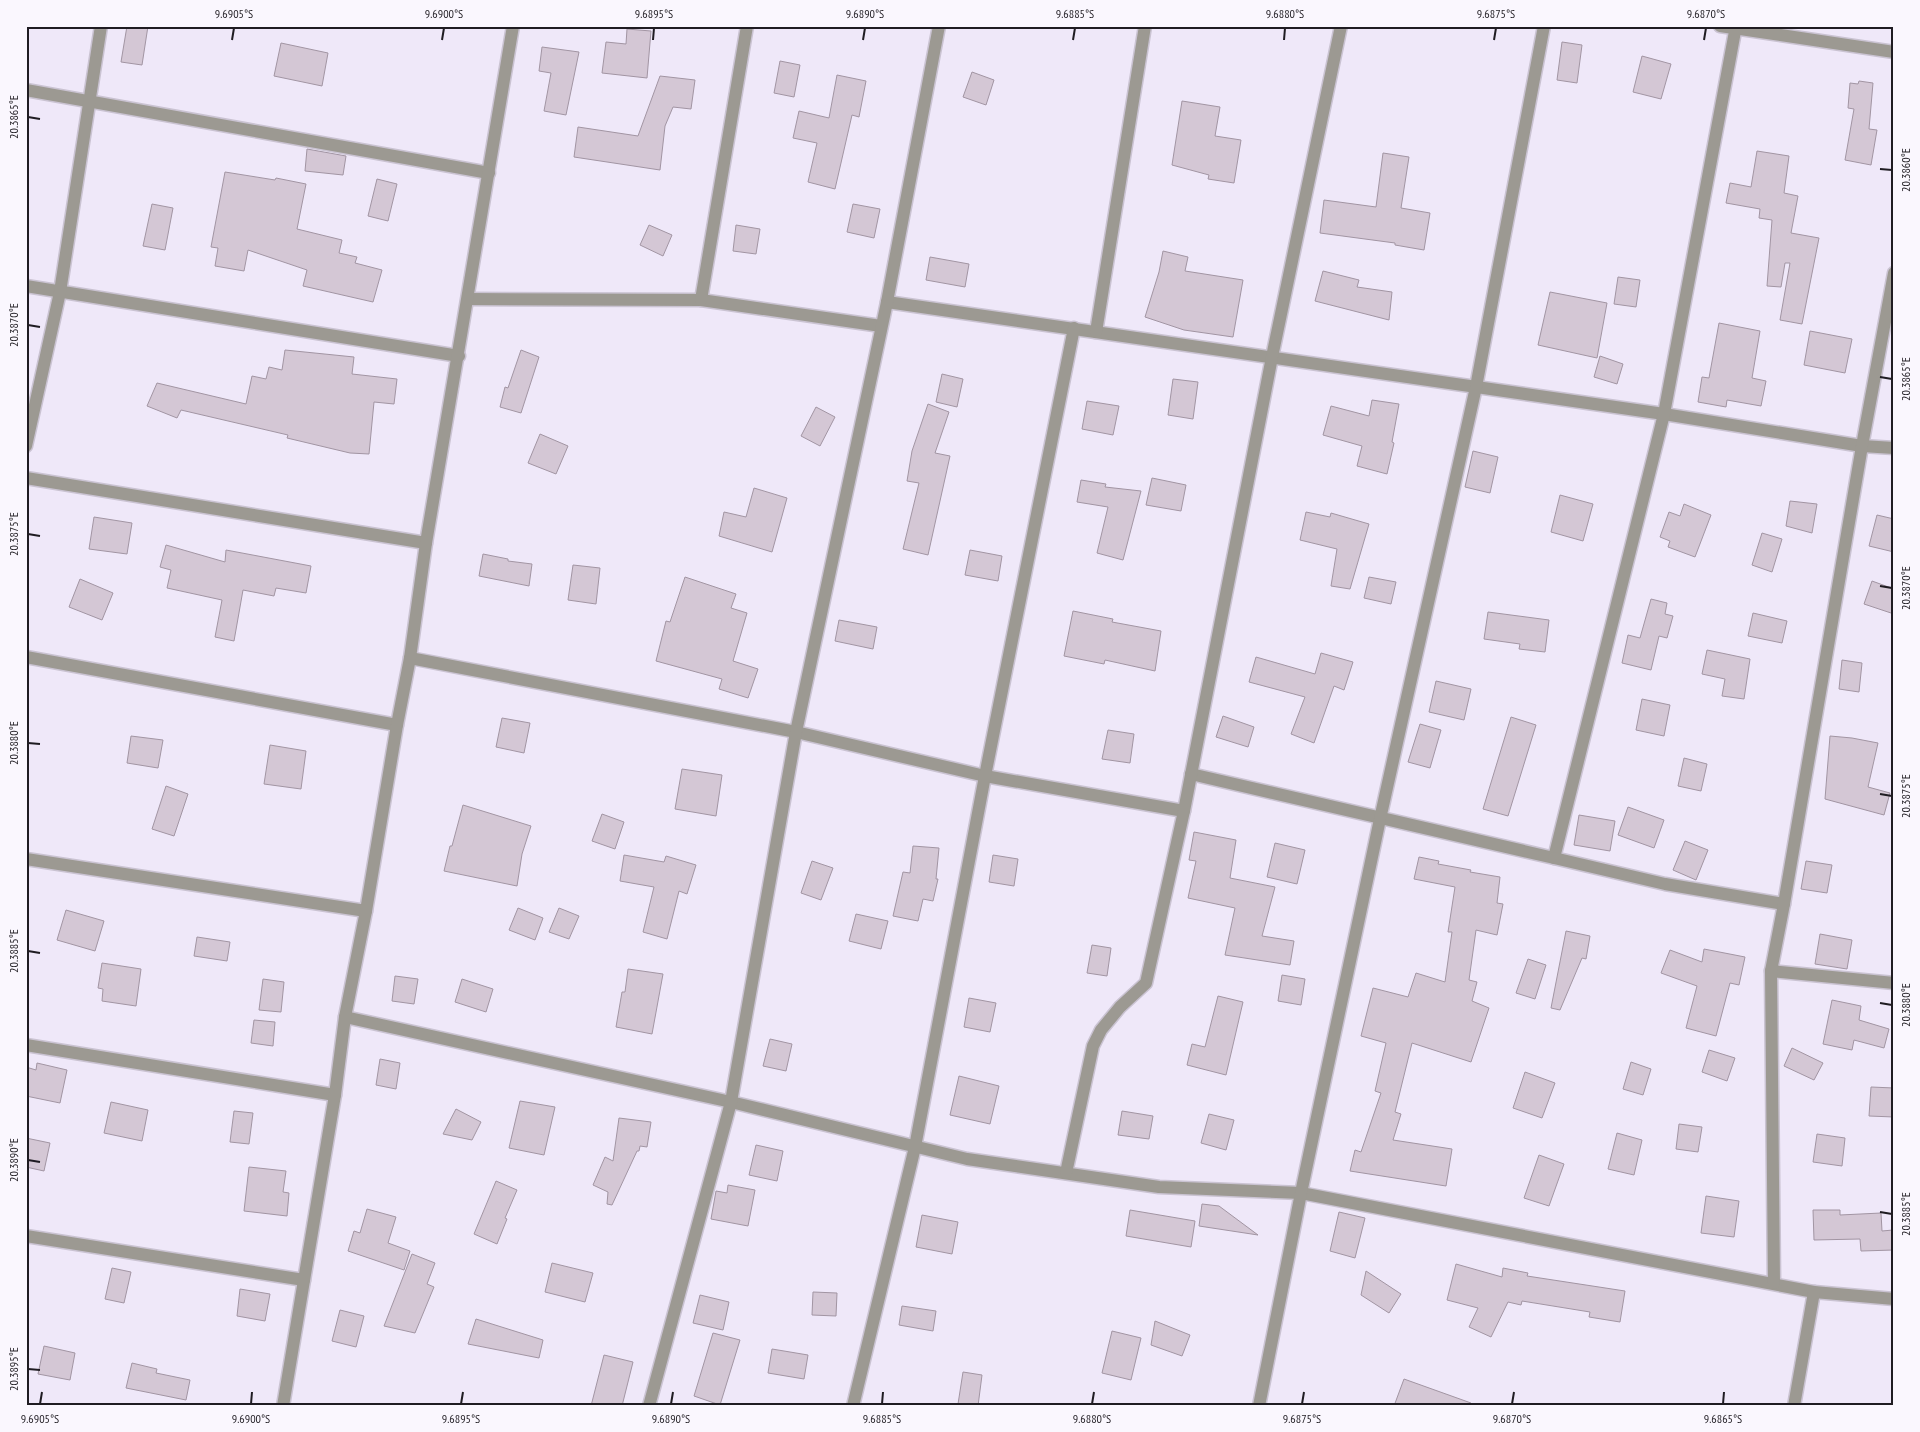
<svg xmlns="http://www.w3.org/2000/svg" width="1920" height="1432" viewBox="0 0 1920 1432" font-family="'PT Sans Narrow',sans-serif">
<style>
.building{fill:#d4c7d5;stroke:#a295a3}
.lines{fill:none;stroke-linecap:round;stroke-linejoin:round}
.minor-casing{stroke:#cac3d2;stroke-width:15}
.minor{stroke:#9c9992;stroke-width:12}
.ticks{fill:none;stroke:#1f1c22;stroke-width:2}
.neatline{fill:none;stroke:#1f1c22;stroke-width:2}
.ticks-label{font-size:12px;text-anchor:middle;fill:#1f1c22}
</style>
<rect width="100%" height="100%" fill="#efe8f9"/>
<g class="building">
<polygon points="127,26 148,26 142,65 121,62"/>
<polygon points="627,29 651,31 647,78 602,73 606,42 626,44"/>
<polygon points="1562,42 1582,45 1577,83 1557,80"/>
<polygon points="281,43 328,53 322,86 274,76"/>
<polygon points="542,47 579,52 566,115 544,111 551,73 539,71"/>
<polygon points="1642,56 1671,64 1661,99 1633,92"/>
<polygon points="780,61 800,65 794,97 774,93"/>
<polygon points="972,72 994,80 986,105 963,97"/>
<polygon points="837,75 866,81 859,117 852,115 835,189 808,182 817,143 793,138 799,111 829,118"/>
<polygon points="660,76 695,80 691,109 673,107 665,126 660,170 574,157 578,127 638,136"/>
<polygon points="1859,81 1873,83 1869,129 1877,130 1871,165 1845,160 1854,109 1848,108 1850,83 1858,84"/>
<polygon points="1182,101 1220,107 1215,136 1241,140 1234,183 1208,179 1209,175 1172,165"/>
<polygon points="307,149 346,156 343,175 305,171"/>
<polygon points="1757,151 1789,156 1784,193 1798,196 1791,233 1819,238 1802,324 1780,320 1790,263 1785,263 1781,287 1767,286 1772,220 1759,218 1760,209 1726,203 1730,183 1751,187"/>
<polygon points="1383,153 1409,157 1401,208 1430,213 1424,250 1395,245 1395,243 1320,233 1324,200 1376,207"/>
<polygon points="225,172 275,180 276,178 306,184 297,229 342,240 339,253 357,257 355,263 382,270 373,302 303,286 307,270 248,250 244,271 215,266 218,248 211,247"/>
<polygon points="377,179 397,184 388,221 368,216"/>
<polygon points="152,204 173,208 165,250 143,246"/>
<polygon points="853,204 880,209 874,238 847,232"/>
<polygon points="649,225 672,235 663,256 640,245"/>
<polygon points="736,225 760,229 756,254 733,251"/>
<polygon points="1163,251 1188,257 1185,271 1243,280 1233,337 1184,330 1145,317 1159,272"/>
<polygon points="930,257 969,264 965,287 926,280"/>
<polygon points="1323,271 1359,280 1357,287 1392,292 1389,320 1315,301"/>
<polygon points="1618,277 1640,280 1636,307 1614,304"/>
<polygon points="1550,292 1607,303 1597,358 1538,345"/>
<polygon points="1719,323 1760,331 1752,378 1766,381 1761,406 1727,400 1726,407 1698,402 1702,377 1709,378"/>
<polygon points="1810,331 1852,339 1845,373 1804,365"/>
<polygon points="285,350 354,357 352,374 397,379 394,404 374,402 369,454 350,453 287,438 288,435 181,410 177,418 147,406 157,383 246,404 252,376 266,379 269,367 282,370"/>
<polygon points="521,350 539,357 521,413 500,407 505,387 508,388"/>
<polygon points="1600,356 1623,364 1617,384 1594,377"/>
<polygon points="942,374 963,379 957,407 936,402"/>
<polygon points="1173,379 1198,382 1193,419 1168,415"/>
<polygon points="1372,400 1399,404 1392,442 1394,443 1387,474 1357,466 1362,446 1323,435 1331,406 1369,416"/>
<polygon points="1087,401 1119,406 1113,435 1082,429"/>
<polygon points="928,404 949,412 935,453 950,456 928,555 903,549 919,483 907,481 912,451"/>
<polygon points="816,407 835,417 820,446 801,436"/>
<polygon points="540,434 568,446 556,474 528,463"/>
<polygon points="1473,451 1498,457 1490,493 1465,487"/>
<polygon points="1152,478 1186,485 1181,511 1146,505"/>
<polygon points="1081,480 1106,484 1105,487 1141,491 1123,560 1097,553 1108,507 1077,502"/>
<polygon points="754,488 787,498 772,552 719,536 724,512 746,517"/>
<polygon points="1560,495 1593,504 1583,541 1551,532"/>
<polygon points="1790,501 1817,504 1812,533 1786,526"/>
<polygon points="1684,504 1711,515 1695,557 1668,547 1670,541 1660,537 1669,512 1680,516"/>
<polygon points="1306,512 1330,517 1331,513 1369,524 1350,589 1331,586 1337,549 1300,540"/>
<polygon points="1877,515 1894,519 1894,552 1869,546"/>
<polygon points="94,517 132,523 127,554 89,549"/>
<polygon points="1762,533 1782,539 1772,572 1752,565"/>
<polygon points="166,545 225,562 226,550 311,566 306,593 276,588 274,596 243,590 234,641 215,637 222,600 167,588 171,570 160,567"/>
<polygon points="970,550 1002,556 998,581 965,575"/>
<polygon points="483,554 508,559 508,561 532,564 529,586 479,576"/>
<polygon points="573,565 600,568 596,604 568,600"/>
<polygon points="685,577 736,594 731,608 747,613 733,661 758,669 748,698 719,689 722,679 656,661 666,621 670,622"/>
<polygon points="1369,577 1396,582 1391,604 1364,598"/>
<polygon points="80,579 113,593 102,620 69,607"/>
<polygon points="1872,581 1894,589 1894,614 1864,604"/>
<polygon points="1651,599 1667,603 1665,614 1673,616 1667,638 1659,636 1651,670 1622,663 1628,635 1640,638"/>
<polygon points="1073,611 1113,619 1112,622 1161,631 1155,671 1105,660 1104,664 1064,656"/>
<polygon points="1488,612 1549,620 1545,652 1519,649 1520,644 1484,639"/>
<polygon points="1753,613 1787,621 1782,643 1748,636"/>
<polygon points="839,620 877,627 873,649 835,641"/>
<polygon points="1707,650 1750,659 1744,699 1722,696 1725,679 1702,674"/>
<polygon points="1321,653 1353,662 1344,690 1334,686 1314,743 1291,734 1305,697 1249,682 1256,657 1315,674"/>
<polygon points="1842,660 1862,663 1859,692 1839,689"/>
<polygon points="1436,681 1471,689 1464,720 1429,712"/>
<polygon points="1642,699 1670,705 1664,736 1636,730"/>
<polygon points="1223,716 1254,727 1248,747 1216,737"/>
<polygon points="1511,717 1536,725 1508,816 1483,809"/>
<polygon points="502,718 530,723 524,753 496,747"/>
<polygon points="1420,724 1441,730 1430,768 1408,762"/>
<polygon points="1108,730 1134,734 1130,763 1102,759"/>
<polygon points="131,736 163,740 158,768 127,763"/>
<polygon points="1830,736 1852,738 1878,743 1868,787 1890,793 1884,815 1825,799"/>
<polygon points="270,745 306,751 301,789 264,784"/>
<polygon points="1684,758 1707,764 1701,791 1678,786"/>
<polygon points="682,769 722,775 716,816 675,809"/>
<polygon points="166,786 188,794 174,836 152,829"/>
<polygon points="463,805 531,826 522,854 517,886 444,871 450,846 452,846"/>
<polygon points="1628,807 1664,820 1654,848 1618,835"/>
<polygon points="602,814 624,822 615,849 592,841"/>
<polygon points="1579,815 1615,821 1610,851 1574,845"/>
<polygon points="1194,832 1236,840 1230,878 1275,887 1262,936 1294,941 1290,965 1225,955 1235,908 1188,898 1196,861 1189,860"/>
<polygon points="1685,841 1708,850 1696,880 1673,870"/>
<polygon points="1275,843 1305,850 1297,884 1267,877"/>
<polygon points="913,846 939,848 936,879 938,879 933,901 923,899 918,921 893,916 903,872 910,873"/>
<polygon points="624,855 664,862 666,856 696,865 687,894 679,891 667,939 643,932 654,887 620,881"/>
<polygon points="993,855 1018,859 1014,886 989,882"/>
<polygon points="1419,857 1439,861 1438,864 1471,870 1470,872 1500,877 1497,903 1503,904 1497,935 1476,930 1469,980 1477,982 1472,1001 1489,1008 1471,1062 1412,1043 1395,1112 1401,1114 1393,1140 1452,1149 1446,1186 1350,1171 1355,1150 1361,1152 1381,1093 1375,1091 1386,1043 1361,1036 1373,988 1408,997 1416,973 1445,982 1452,932 1448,932 1455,887 1414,879"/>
<polygon points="812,861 833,868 821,900 801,893"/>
<polygon points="1806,861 1832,865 1827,893 1801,889"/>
<polygon points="518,908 543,918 535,940 509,930"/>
<polygon points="559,908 579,916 569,939 549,932"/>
<polygon points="66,910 104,921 95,951 57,940"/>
<polygon points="856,914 888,921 881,949 849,941"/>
<polygon points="1566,931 1590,936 1586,959 1582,958 1560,1010 1551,1008"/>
<polygon points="1820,934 1852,940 1847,969 1815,964"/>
<polygon points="197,937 230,942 227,961 194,956"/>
<polygon points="1092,945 1111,948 1107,976 1087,973"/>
<polygon points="1704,949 1745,957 1739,985 1730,983 1716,1036 1686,1028 1697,986 1661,973 1670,950 1702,962"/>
<polygon points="1528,959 1546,965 1535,999 1516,993"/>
<polygon points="102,963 141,969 136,1006 102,1001 103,989 98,988"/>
<polygon points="628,969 663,974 652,1034 616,1027 622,992 625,992"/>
<polygon points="1282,975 1305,979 1301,1005 1278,1001"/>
<polygon points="395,976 418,979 414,1004 392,1001"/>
<polygon points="263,979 284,982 281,1012 259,1010"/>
<polygon points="462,979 493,989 486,1012 455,1002"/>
<polygon points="1218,996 1243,1002 1226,1075 1187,1065 1192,1044 1205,1047"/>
<polygon points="969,998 996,1003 990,1032 964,1027"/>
<polygon points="1832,1000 1861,1006 1859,1020 1889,1029 1884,1048 1854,1040 1852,1050 1823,1044"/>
<polygon points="254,1020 275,1022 273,1046 251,1043"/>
<polygon points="770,1039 792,1044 786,1071 763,1066"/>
<polygon points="1792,1048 1823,1063 1814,1080 1784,1066"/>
<polygon points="1709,1050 1735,1058 1727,1081 1702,1072"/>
<polygon points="380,1059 400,1063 396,1089 376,1085"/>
<polygon points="1631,1062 1651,1069 1643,1095 1623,1089"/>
<polygon points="37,1063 67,1070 60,1103 26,1096 26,1067 36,1070"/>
<polygon points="1525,1072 1555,1083 1542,1118 1513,1108"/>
<polygon points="959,1076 999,1086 990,1124 950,1115"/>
<polygon points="1871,1087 1894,1088 1894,1117 1869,1116"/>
<polygon points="520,1101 555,1107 544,1155 509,1148"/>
<polygon points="111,1102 148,1110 142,1141 104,1133"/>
<polygon points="456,1109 481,1122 472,1140 443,1134"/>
<polygon points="234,1111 253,1113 249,1144 230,1142"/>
<polygon points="1122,1111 1153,1116 1149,1139 1118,1135"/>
<polygon points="1209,1114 1234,1120 1226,1150 1201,1143"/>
<polygon points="619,1118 651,1122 647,1147 640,1146 639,1151 637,1151 612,1205 607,1204 608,1192 593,1185 605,1157 613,1161"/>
<polygon points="1679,1124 1702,1127 1698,1152 1676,1149"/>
<polygon points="1617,1133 1642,1140 1634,1175 1608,1169"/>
<polygon points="1817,1134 1845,1138 1842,1166 1813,1162"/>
<polygon points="26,1138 50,1143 44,1171 26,1167"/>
<polygon points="756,1145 783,1151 777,1181 749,1175"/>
<polygon points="1539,1155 1564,1164 1549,1206 1524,1198"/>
<polygon points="249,1167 286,1171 283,1192 289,1193 287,1216 244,1211"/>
<polygon points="496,1181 517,1190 505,1218 507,1219 497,1244 474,1234"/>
<polygon points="728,1185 755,1190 748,1226 711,1219 716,1191 727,1193"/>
<polygon points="1706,1196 1739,1201 1734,1237 1701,1233"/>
<polygon points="1202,1204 1219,1206 1258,1235 1199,1226"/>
<polygon points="367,1209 396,1217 388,1243 410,1251 404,1270 348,1251 354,1231 360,1233"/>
<polygon points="1130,1210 1195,1221 1191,1247 1126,1236"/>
<polygon points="1813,1210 1840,1210 1840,1215 1881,1213 1882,1231 1893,1230 1894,1250 1861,1251 1860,1239 1814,1240"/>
<polygon points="1339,1212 1365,1218 1355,1258 1330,1251"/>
<polygon points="922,1215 958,1222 952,1254 916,1247"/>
<polygon points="412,1254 435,1263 427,1284 434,1287 415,1333 384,1326"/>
<polygon points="552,1263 593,1273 585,1302 545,1292"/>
<polygon points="1456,1264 1502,1277 1503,1268 1528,1273 1527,1276 1625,1291 1620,1322 1589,1317 1590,1312 1522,1301 1521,1305 1508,1302 1491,1337 1469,1327 1478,1308 1447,1300"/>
<polygon points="112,1268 131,1272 124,1303 105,1299"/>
<polygon points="1366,1271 1401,1294 1389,1313 1361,1295"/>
<polygon points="240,1289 270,1294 265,1321 237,1316"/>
<polygon points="813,1292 837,1293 836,1316 812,1315"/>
<polygon points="700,1295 729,1302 723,1330 693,1323"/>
<polygon points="902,1306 936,1311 933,1331 899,1325"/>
<polygon points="340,1310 364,1316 356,1347 332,1341"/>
<polygon points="476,1319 543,1340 539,1358 468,1344"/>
<polygon points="1155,1321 1190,1335 1182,1356 1151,1345"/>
<polygon points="1112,1331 1141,1338 1131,1380 1102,1373"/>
<polygon points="713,1333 740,1340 720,1405 694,1396"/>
<polygon points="44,1346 75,1353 70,1380 38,1374"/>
<polygon points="772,1349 808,1355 804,1379 768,1373"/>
<polygon points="604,1355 633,1362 622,1406 591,1406"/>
<polygon points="132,1363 157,1369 156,1373 190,1380 186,1400 126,1388"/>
<polygon points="963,1372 982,1375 978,1406 958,1404"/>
<polygon points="1404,1379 1471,1403 1471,1406 1394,1406"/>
</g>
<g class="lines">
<defs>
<g id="minor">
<polyline points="1720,26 1894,52"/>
<polyline points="26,90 489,173"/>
<polyline points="26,286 459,356"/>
<polyline points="468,299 701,300 881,326"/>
<polyline points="701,300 747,26"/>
<polyline points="887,302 1664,414 1862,446 1894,448"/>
<polyline points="1096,332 1145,26"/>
<polyline points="26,446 60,292 101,26"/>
<polyline points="26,478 426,543"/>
<polyline points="26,657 397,725"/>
<polyline points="410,658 796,732 985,776 1184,811"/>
<polyline points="1191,774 1554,858 1664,414 1736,26"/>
<polyline points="1554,858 1665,884 1784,904"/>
<polyline points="26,859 366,911"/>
<polyline points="1771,971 1894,983"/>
<polyline points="345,1017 731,1102 967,1159 1159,1187 1301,1193 1814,1292 1894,1299"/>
<polyline points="26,1045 335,1095"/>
<polyline points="1066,1173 1093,1046 1101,1030 1120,1007 1146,983 1184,811 1272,357 1341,26"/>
<polyline points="26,1236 304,1280"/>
<polyline points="1774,1283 1771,971 1784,904 1862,446 1894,273"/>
<polyline points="283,1406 335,1095 345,1017 366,911 397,725 410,658 426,543 513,26"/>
<polyline points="649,1406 731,1102 796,732 887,302 939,26"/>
<polyline points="853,1406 915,1147 985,776 1074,328"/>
<polyline points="1259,1406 1301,1193 1380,819 1476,387 1544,26"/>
<polyline points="1794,1406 1814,1292"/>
</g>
</defs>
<use href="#minor" class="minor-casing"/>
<use href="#minor" class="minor"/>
</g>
<path class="ticks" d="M232 40 234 28M442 40 444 28M653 40 654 28M863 40 865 28M1073 40 1075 28M1284 40 1285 28M1494 40 1496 28M1704 40 1706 28M28 117 40 119M1880 169 1892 170M28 325 40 327M1880 377 1892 379M28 534 40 536M1880 586 1892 588M28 743 40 744M1880 794 1892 796M28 951 40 953M1880 1003 1892 1005M28 1160 40 1162M1880 1212 1892 1214M28 1369 40 1370M40 1404 42 1392M251 1404 252 1392M461 1404 463 1392M671 1404 673 1392M882 1404 883 1392M1092 1404 1094 1392M1302 1404 1304 1392M1512 1404 1514 1392M1723 1404 1724 1392"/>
<rect width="1920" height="1432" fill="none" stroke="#faf7fe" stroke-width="55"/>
<rect x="28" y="28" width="1864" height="1376" class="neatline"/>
<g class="ticks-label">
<text x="234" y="18">9.6905°S</text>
<text x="444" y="18">9.6900°S</text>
<text x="654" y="18">9.6895°S</text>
<text x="865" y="18">9.6890°S</text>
<text x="1075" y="18">9.6885°S</text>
<text x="1285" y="18">9.6880°S</text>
<text x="1496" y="18">9.6875°S</text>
<text x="1706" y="18">9.6870°S</text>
<text transform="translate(14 117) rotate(-90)" y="4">20.3865°E</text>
<text transform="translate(1906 170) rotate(-90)" y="4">20.3860°E</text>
<text transform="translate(14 325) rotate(-90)" y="4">20.3870°E</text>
<text transform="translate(1906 379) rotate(-90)" y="4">20.3865°E</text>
<text transform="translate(14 534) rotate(-90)" y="4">20.3875°E</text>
<text transform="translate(1906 588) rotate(-90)" y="4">20.3870°E</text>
<text transform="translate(14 743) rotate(-90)" y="4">20.3880°E</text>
<text transform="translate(1906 796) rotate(-90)" y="4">20.3875°E</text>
<text transform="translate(14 951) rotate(-90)" y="4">20.3885°E</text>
<text transform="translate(1906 1005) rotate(-90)" y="4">20.3880°E</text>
<text transform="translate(14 1160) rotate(-90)" y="4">20.3890°E</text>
<text transform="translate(1906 1214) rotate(-90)" y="4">20.3885°E</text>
<text transform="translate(14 1369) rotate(-90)" y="4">20.3895°E</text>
<text x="40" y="1423">9.6905°S</text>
<text x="251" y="1423">9.6900°S</text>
<text x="461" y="1423">9.6895°S</text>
<text x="671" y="1423">9.6890°S</text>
<text x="882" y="1423">9.6885°S</text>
<text x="1092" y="1423">9.6880°S</text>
<text x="1302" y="1423">9.6875°S</text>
<text x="1512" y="1423">9.6870°S</text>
<text x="1723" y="1423">9.6865°S</text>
</g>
</svg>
